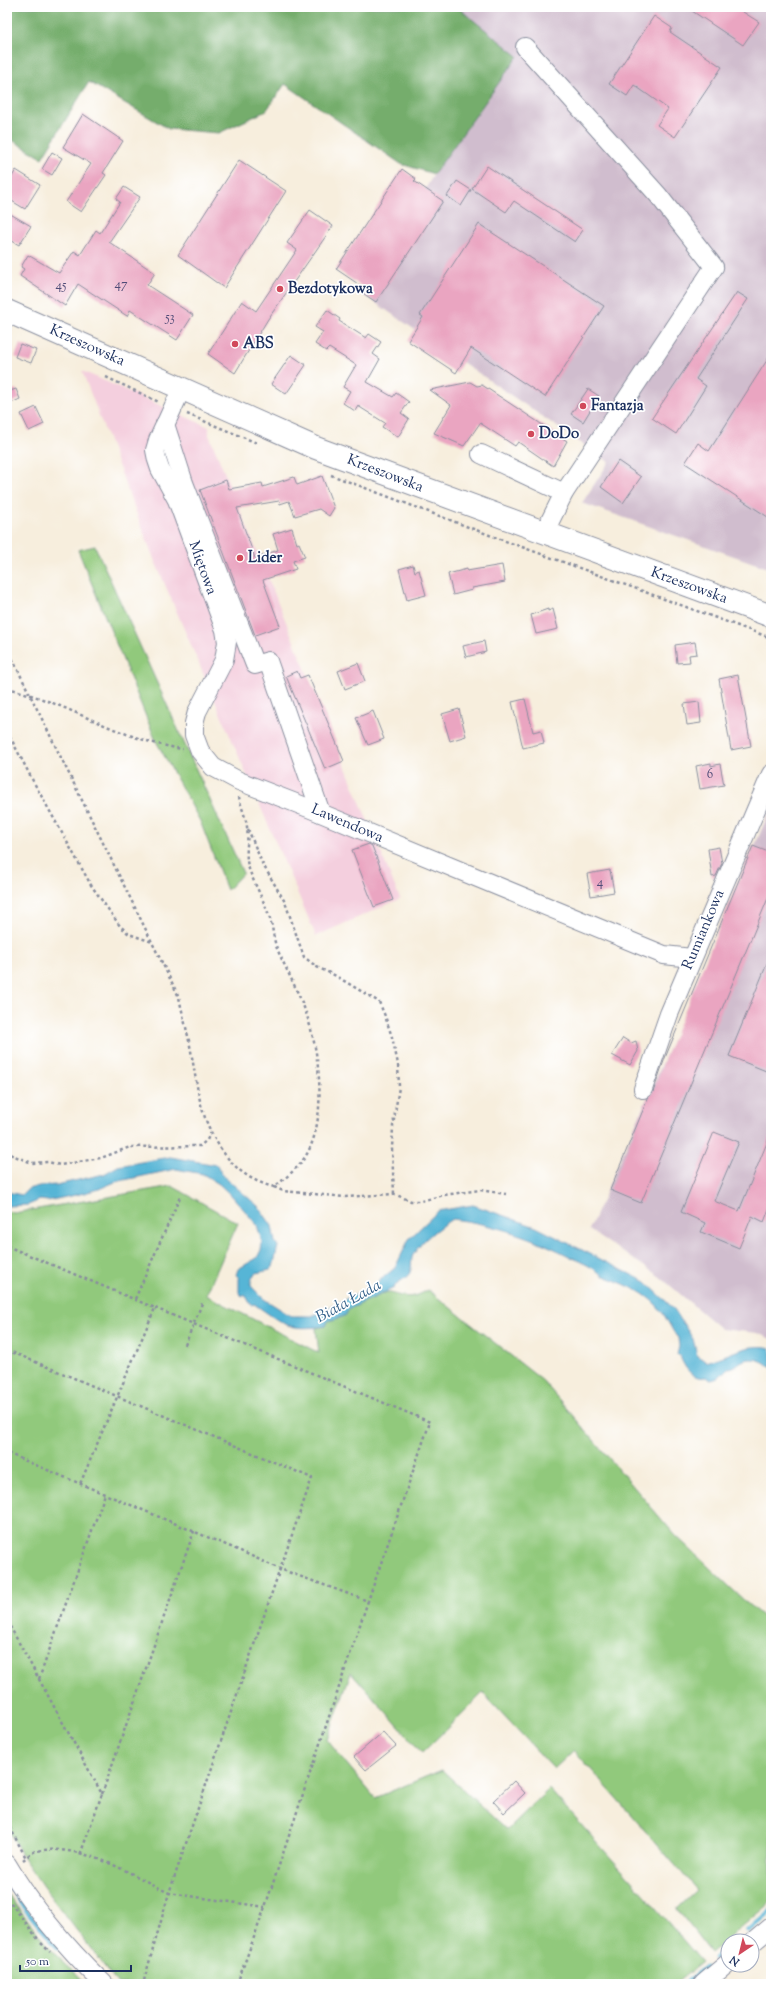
<svg xmlns="http://www.w3.org/2000/svg" width="778" height="1991" viewBox="0 0 778 1991" font-family="'Sorts Mill Goudy',serif">
<style>
.built{fill:#f4cfde}
.industrial{fill:#d0bdce}
.green{fill:#91c97c;stroke:#567c6d}
.forest{fill:#74ad6c;stroke:#486e65}
.water{fill:#57b5d6;stroke:#39729a}
.lines{fill:none;stroke-linecap:round;stroke-linejoin:round}
.stream{stroke:#57b5d6;stroke-width:4.5}
.building{fill:#eaa5c1}
.minor-casing{stroke:#898e9e;stroke-width:20}
.major-casing{stroke:#898e9e;stroke-width:24}
.path{stroke:#898e9e;stroke-width:2.5;stroke-dasharray:3 3;stroke-linecap:butt}
.minor{stroke:#fff;stroke-width:18}
.major{stroke:#fff;stroke-width:22}
.poi-dot{fill:#d1495b;stroke:#fff;stroke-width:1.5}
.labels{text-anchor:middle;dominant-baseline:central;stroke-width:3.5;stroke-linejoin:round;paint-order:stroke}
.number-label{font-size:13px;fill:#4f4c77}
.poi-label{font-size:15px;font-weight:bold;fill:#1b2f5e;stroke:#fff;text-anchor:start}
.street-label{font-size:15px;fill:#1b2f5e;stroke:#fff}
.water-label{font-size:16px;font-style:italic;fill:#305e88;stroke:#fff}
</style>
<rect width="100%" height="100%" fill="#fff"/>
<filter id="ink" filterUnits="userSpaceOnUse"><feTurbulence type="fractalNoise" baseFrequency=".025" numOctaves="2"/><feDisplacementMap in="SourceGraphic" scale="8" xChannelSelector="R" yChannelSelector="G"/><feConvolveMatrix kernelMatrix="1 2 1 2 8 2 1 2 1" color-interpolation-filters="sRGB"/></filter>
<filter id="wash" filterUnits="userSpaceOnUse"><feTurbulence type="fractalNoise" baseFrequency=".012" numOctaves="4" result="noise"/><feDisplacementMap in="SourceGraphic" scale="16" xChannelSelector="R" yChannelSelector="G"/><feGaussianBlur stdDeviation="0.9" result="paint"/><feColorMatrix in="noise" values="0 0 0 0 0 0 0 0 0 0 0 0 0 0 0 0 0 1.4 0 .05"/><feComposite in="paint" operator="in"/></filter>
<g filter="url(#wash)">
<rect width="100%" height="100%" fill="#f7eedd"/>
<polygon class="built" points="82,371 209,427 209,435 400,899 316,936 154,559"/>
<g class="industrial">
<polygon points="457,7 771,7 771,569 582,503 609,462 364,295 434,174 517,57"/>
<polygon points="771,807 771,1339 757,1333 721,1329 659,1276 589,1230 681,1021"/>
</g>
<g class="green">
<polygon points="95,546 243,873 227,890 200,821 156,741 78,550"/>
<path d="M172 1186 238 1223 206 1295 319 1353 316 1328 326 1326 328 1321 345 1316 349 1309 387 1292C406 1297 411 1300 428 1290L543 1381 675 1535 749 1605 771 1623V1720L769 1722 771 1723V1902L711 1953 677 1909 697 1890 574 1750 554 1769 483 1693 422 1753 351 1672 327 1740 375 1798 442 1770 507 1830 549 1789 654 1906 702 1962 675 1984H118L44 1888 24 1859 7 1827V1211L14 1213Z"/>
<polygon points="7,1894 55,1954 86,1984 7,1984"/>
</g>
<polygon class="forest" points="7,7 457,7 518,56 434,174 401,164 285,84 266,111 219,133 169,129 89,82 42,158 7,137"/>
<path class="water" d="M170 1157 217 1165 222 1175 259 1207 272 1226 275 1242 278 1246 273 1267 270 1270C259 1273 250 1271 251 1286L264 1299 291 1316H312L374 1285 395 1268 409 1239 438 1211 473 1205 536 1227 646 1282 674 1309 693 1339 697 1355 706 1362C729 1356 747 1342 771 1348V1368C765 1361 754 1357 745 1360 738 1362 736 1368 728 1368L718 1378 711 1380 706 1377C692 1380 684 1367 680 1356L677 1355 679 1346 678 1338C674 1334 667 1319 662 1312 647 1291 625 1285 602 1275 593 1267 583 1263 573 1258 535 1238 494 1224 452 1219 438 1228 422 1240 413 1255 410 1261 413 1268 409 1274 405 1280 397 1281 394 1288L349 1309 345 1316 328 1321 326 1326C287 1331 285 1325 254 1304L251 1305 245 1294 242 1296 239 1293V1278L236 1275 238 1269 257 1258 261 1250 262 1242 257 1225 233 1197 219 1184 203 1174 176 1169 115 1182 99 1189 80 1194 47 1201 40 1200 28 1205 7 1206V1192L22 1195 28 1189 39 1186 57 1185 104 1174 118 1166Z"/>
<g class="lines">
<g class="stream">
<polyline points="8,1882 22,1905 58,1948"/>
<polyline points="747,1931 771,1910"/>
<polyline points="715,1958 728,1947"/>
<polyline points="688,1981 705,1967"/>
</g>
</g>
<g id="blocks">
<g class="building">
<polygon points="686,7 735,7 759,22 743,45"/>
<polygon points="654,16 672,28 670,32 722,67 675,137 657,125 668,109 634,85 627,96 609,84"/>
<polygon points="83,114 123,141 103,173 106,175 81,212 66,202 91,164 63,147"/>
<polygon points="52,152 62,158 52,175 42,169"/>
<polygon points="239,160 286,191 224,288 178,255"/>
<polygon points="487,166 583,230 575,242 514,201 506,212 472,189"/>
<polygon points="402,169 416,179 414,181 443,201 376,302 364,294 367,290 336,269"/>
<polygon points="16,170 40,185 25,209 7,198 7,185"/>
<polygon points="457,181 471,190 461,206 447,196"/>
<polygon points="124,187 140,197 109,242 155,273 147,285 193,315 177,340 130,310 127,316 78,284 65,306 20,276 24,269 21,267 28,255 59,273 74,251 80,255 96,230 100,233 120,202 116,199"/>
<polygon points="310,210 333,226 268,319 235,373 208,354 242,301 256,311 297,250 287,243"/>
<polygon points="7,212 31,226 19,245 7,238"/>
<polygon points="479,224 604,306 545,397 471,348 456,373 408,341 423,317 420,315"/>
<polygon points="737,292 748,299 696,379 706,386 676,434 652,418"/>
<polygon points="327,310 340,319 339,321 366,338 369,334 381,342 373,354 380,359 367,382 393,397 396,393 409,402 401,413 409,419 398,437 382,427 385,423 358,406 355,411 343,403 350,391 343,387 356,365 329,348 326,351 315,344 323,332 315,327"/>
<polygon points="20,344 36,350 31,363 15,357"/>
<polygon points="771,354 771,519 685,463 698,443 709,451"/>
<polygon points="291,355 306,365 286,394 271,384"/>
<polygon points="470,382 477,386 482,385 567,441 553,466 518,442 515,446 480,423 464,446 434,433 451,405 430,390"/>
<polygon points="16,389 20,399 7,405 7,392"/>
<polygon points="588,389 599,396 583,422 571,414"/>
<polygon points="36,407 44,424 29,431 21,414"/>
<polygon points="618,461 641,477 623,503 601,487"/>
<polygon points="322,476 334,508 329,516 319,509 295,516 289,501 280,504 279,501 237,508 255,558 278,550 273,534 292,528 297,544 299,543 305,557 293,561 296,569 263,580 280,626 255,635 200,490 226,480 229,489 262,483 263,487 294,477 297,485"/>
<polygon points="413,565 415,572 419,570 426,595 407,600 399,569"/>
<polygon points="502,565 505,582 472,588 472,590 453,595 448,574 467,569 467,571"/>
<polygon points="548,609 548,611 553,609 558,629 536,634 531,615"/>
<polygon points="484,641 486,652 466,657 463,646"/>
<polygon points="695,642 697,654 689,655 690,662 677,663 675,645"/>
<polygon points="358,663 365,681 345,689 338,671"/>
<polygon points="297,671 300,678 308,675 344,761 325,769 286,676"/>
<polygon points="738,675 751,746 731,750 719,679"/>
<polygon points="525,699 533,732 541,730 544,743 523,748 512,702"/>
<polygon points="699,702 701,723 687,725 684,704"/>
<polygon points="459,709 466,736 450,741 442,714"/>
<polygon points="373,711 384,739 368,745 356,718"/>
<polygon points="711,763 711,766 720,764 724,785 700,789 696,766"/>
<polygon points="369,844 372,846 393,900 374,907 352,850"/>
<polygon points="753,846 771,853 771,891 641,1203 610,1190 648,1098 653,1092 665,1058"/>
<polygon points="719,847 722,863 716,876 712,877 708,849"/>
<polygon points="610,870 614,892 591,896 587,874"/>
<polygon points="771,954 771,1073 729,1056"/>
<polygon points="623,1038 631,1043 636,1041 638,1051 630,1065 612,1055"/>
<polygon points="714,1132 739,1142 714,1201 739,1211 771,1133 771,1204 764,1222 752,1216 739,1248 701,1232 705,1223 681,1212"/>
<polygon points="383,1732 396,1746 366,1770 354,1757"/>
<polygon points="514,1781 525,1793 504,1813 493,1801"/>
</g>
</g>
</g>
<g filter="url(#ink)">
<use href="#blocks" fill-opacity="0" stroke="#898e9e" stroke-width="1"/>
<g class="lines">
<defs>
<g id="minor">
<polyline points="525,47 658,195 714,267 564,493 544,533"/>
<polyline points="182,388 158,440 155,450 157,460 160,469 177,500 225,630 227,642 224,660 197,712 194,723 194,735 200,751 213,767 239,781 311,809 664,955 692,958"/>
<polyline points="165,424 184,483 255,665 268,661 321,813"/>
<polyline points="481,454 564,493"/>
<polyline points="643,1089 669,1014 771,774"/>
<path d="M7 1864C32 1907 68 1949 104 1984"/>
<polyline points="752,1943 771,1927"/>
<polyline points="703,1984 728,1963"/>
</g>
<polyline id="major" points="7,311 316,448 771,616"/>
</defs>
<use href="#minor" class="minor-casing"/>
<use href="#major" class="major-casing"/>
<g class="path">
<polyline points="106,377 159,402"/>
<polyline points="187,414 257,443"/>
<polyline points="331,475 500,539 771,638"/>
<path d="M7 648 179 997C183 1017 189 1037 192 1057 197 1085 199 1107 211 1132L207 1140 200 1146 130 1147 101 1158 60 1165 48 1162 32 1163 7 1153"/>
<path d="M7 688C69 703 119 740 183 749"/>
<polyline points="7,731 33,781 91,885 120,926 129,934 152,942"/>
<polyline points="248,829 262,863 285,902 304,957 317,967 336,976 379,1002 385,1016 392,1037 398,1064 399,1087 393,1126 392,1149 394,1194"/>
<path d="M211 1132C226 1160 242 1179 274 1187 287 1177 302 1165 309 1150 327 1112 319 1050 306 1013 298 990 285 968 276 946 273 937 273 928 270 919 265 902 255 886 249 869 244 856 249 840 247 827 246 817 241 807 239 797"/>
<polyline points="274,1187 283,1191 345,1197 394,1194 411,1201 421,1201 444,1195 480,1190 506,1194"/>
<polyline points="7,1246 155,1308 80,1484"/>
<polyline points="135,1299 180,1197"/>
<polyline points="155,1308 430,1422 368,1601"/>
<polyline points="185,1345 203,1301"/>
<polyline points="7,1350 312,1478 280,1569 238,1550 7,1453"/>
<polyline points="7,1621 102,1794 80,1855"/>
<polyline points="39,1679 105,1494"/>
<polyline points="102,1794 194,1531"/>
<polyline points="7,1822 26,1858"/>
<path d="M23 1860C27 1857 32 1852 36 1851 83 1843 129 1873 169 1893L143 1984"/>
<polyline points="7,1898 38,1939"/>
<polyline points="41,1943 50,1952"/>
<polyline points="237,1984 265,1907 368,1601 280,1569 169,1893 265,1907"/>
</g>
<use href="#minor" class="minor"/>
<use href="#major" class="major"/>
</g>
</g>
<g class="poi-dot">
<circle cx="280" cy="289" r="4"/>
<circle cx="235" cy="344" r="4"/>
<circle cx="583" cy="406" r="4"/>
<circle cx="531" cy="434" r="4"/>
<circle cx="240" cy="558" r="4"/>
</g>
<g class="labels">
<g class="number-label">
<text x="121" y="285">47</text>
<text x="61" y="286">45</text>
<text x="170" y="318">53</text>
<text x="710" y="775">6</text>
<text x="600" y="883">4</text>
</g>
<g class="poi-label">
<text x="288" y="289">Bezdotykowa</text>
<text x="243" y="344">ABS</text>
<text x="591" y="406">Fantazja</text>
<text x="539" y="434">DoDo</text>
<text x="248" y="558">Lider</text>
</g>
<g class="street-label">
<text transform="translate(87 346) rotate(24)">Krzeszowska</text>
<text transform="translate(385 474) rotate(21)">Krzeszowska</text>
<text transform="translate(202 568) rotate(70)">Miętowa</text>
<text transform="translate(689 586) rotate(20)">Krzeszowska</text>
<text transform="translate(347 824) rotate(23)">Lawendowa</text>
<text transform="translate(704 930) rotate(-67)">Rumiankowa</text>
</g>
<g class="water-label">
<text transform="translate(349 1302) rotate(-29)">Biała Łada</text>
</g>
</g>
<rect width="778" height="1991" fill="none" stroke="#fff" stroke-width="24"/>
<g transform="translate(740 1953) rotate(215)"><circle r="19" fill="#ffffff" stroke="#a4acbf"/>
<path d="M0-3L7 15L0 10L-7 15Z" fill="#d1495b"/>
<text y="-6" font-size="11" font-weight="bold" text-anchor="middle" fill="#1b2f5e">N</text>
</g>
<path d="M20 1965v6h111v-6" fill="none" stroke="#1b2f5e" stroke-width="2"/>
<text x="26" y="1965" font-size="12" fill="#1b2f5e" stroke="#ffffff" stroke-width="3" paint-order="stroke">50 m</text>
</svg>
